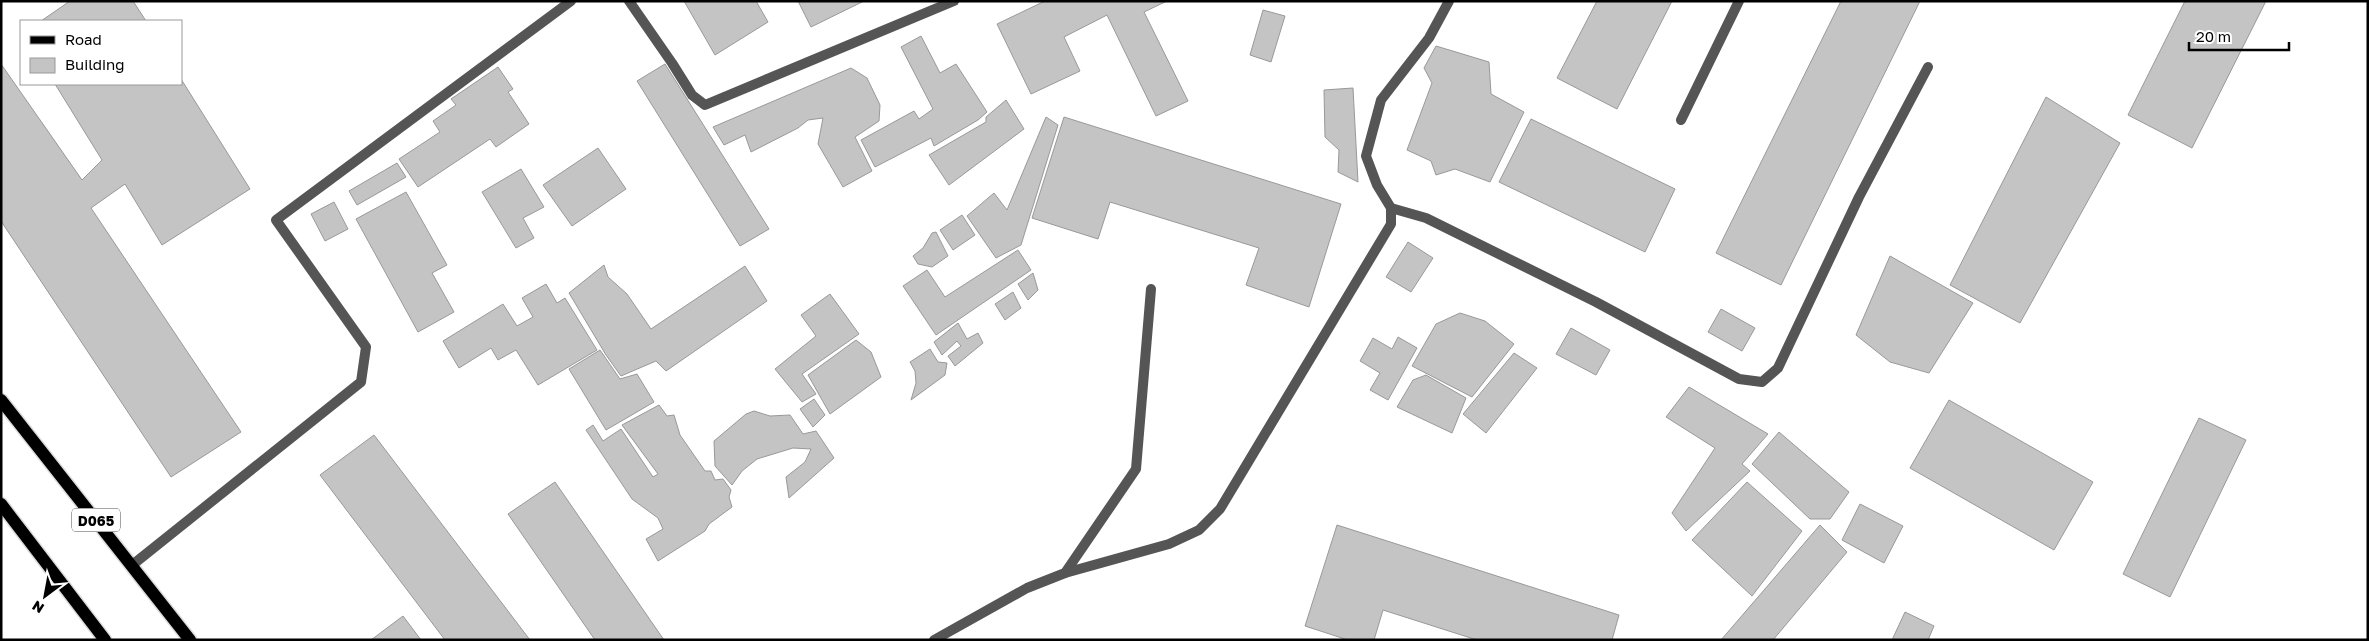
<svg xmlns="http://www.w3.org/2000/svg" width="2369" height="641" viewBox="0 0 2369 641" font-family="'Golos Text',sans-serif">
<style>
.building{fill:#c4c4c4;stroke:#999}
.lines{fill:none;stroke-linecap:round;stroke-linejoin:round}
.primary-casing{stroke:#dbdbdb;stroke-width:15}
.service{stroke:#555;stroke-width:10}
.minor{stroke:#555;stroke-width:10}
.primary{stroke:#000;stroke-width:12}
.labels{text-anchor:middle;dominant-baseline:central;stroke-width:4.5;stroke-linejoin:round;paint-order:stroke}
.shield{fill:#fff;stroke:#4c4c4c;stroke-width:1}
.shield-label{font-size:14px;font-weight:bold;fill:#000}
</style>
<rect width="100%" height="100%" fill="#fff"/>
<g class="building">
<polygon points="70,1 133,1 146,21 41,21"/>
<polygon points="684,1 756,1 768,22 715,55"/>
<polygon points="798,1 864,1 811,27"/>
<polygon points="1045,1 1167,1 1144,12 1188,101 1156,116 1107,15 1064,37 1080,71 1031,94 997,24"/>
<polygon points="1597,1 1672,1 1617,109 1557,78"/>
<polygon points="1841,1 1920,1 1781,285 1716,253"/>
<polygon points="2185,1 2266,1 2192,148 2128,115"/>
<polygon points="1263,10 1285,16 1271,62 1250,55"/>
<polygon points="921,36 940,73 956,64 987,112 978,120 934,146 931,138 875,167 861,140 914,111 919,119 933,109 901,47"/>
<polygon points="1436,46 1489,62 1491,94 1524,112 1490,182 1455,169 1436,175 1431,161 1407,150 1432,83 1424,68"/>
<polygon points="1,64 82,180 102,160 55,84 181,84 181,79 250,189 162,245 125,184 91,208 241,432 171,477 1,221"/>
<polygon points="665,64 769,229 740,246 637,81"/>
<polygon points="498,67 513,89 508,92 529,124 496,147 490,139 418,187 399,159 440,132 433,121 456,105 451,99"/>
<polygon points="851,68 867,78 880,105 879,121 855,137 872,171 843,187 818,144 823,118 808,120 798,128 751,152 745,135 724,145 713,127"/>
<polygon points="1353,88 1358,182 1338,172 1339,150 1325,137 1324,90"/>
<polygon points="2046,97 2120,143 2020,323 1950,285"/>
<polygon points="1006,100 1024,129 949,185 929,155 986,122 986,117"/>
<polygon points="1046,117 1058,125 1021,245 996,258 967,216 994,193 1007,210"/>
<polygon points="1064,117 1341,204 1309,307 1246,285 1259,248 1110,202 1098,239 1032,218"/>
<polygon points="1531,119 1675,189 1645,252 1499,182"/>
<polygon points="598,148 626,189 572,226 543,185"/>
<polygon points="397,163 406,177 357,205 349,191"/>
<polygon points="521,169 544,207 523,218 534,238 516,248 482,192"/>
<polygon points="406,192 447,265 432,273 454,312 418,332 356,219"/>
<polygon points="334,202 348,229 325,241 311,214"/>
<polygon points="962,215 975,235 953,250 940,230"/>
<polygon points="936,232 948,256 932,267 918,264 913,256 923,248 932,233"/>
<polygon points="1408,242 1433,258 1411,292 1386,277"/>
<polygon points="1018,250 1031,270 936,335 903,286 927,270 945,297"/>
<polygon points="1890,256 1973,303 1929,373 1890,362 1856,335"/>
<polygon points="604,265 608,277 627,294 651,329 745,266 767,301 666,371 656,361 621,376 606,355 569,293"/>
<polygon points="1033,273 1038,290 1028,300 1018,284"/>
<polygon points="546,284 557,303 565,298 597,350 538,385 516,350 498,360 491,348 459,368 443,341 503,304 517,326 533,317 522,298"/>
<polygon points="1013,292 1021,308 1005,320 995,304"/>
<polygon points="830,294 859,334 802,374 816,394 802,402 775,369 816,336 801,315"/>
<polygon points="1721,309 1755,328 1742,351 1708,332"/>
<polygon points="1460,313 1485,321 1514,344 1472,397 1412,366 1436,324"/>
<polygon points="958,323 967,339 978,333 983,343 955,366 948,356 961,346 957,341 942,355 934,342"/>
<polygon points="1571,328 1610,350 1596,375 1556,354"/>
<polygon points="1398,337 1417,348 1388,400 1370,390 1380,373 1360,361 1373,338 1392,349"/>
<polygon points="856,340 871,352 881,377 830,414 808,375"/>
<polygon points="930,349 938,362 947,363 945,375 911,400 916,383 915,371 910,362"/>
<polygon points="600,350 620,379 637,374 654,402 606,430 569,369"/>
<polygon points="1514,353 1537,368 1486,433 1463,414"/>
<polygon points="1426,375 1466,398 1452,433 1397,407 1413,380"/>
<polygon points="1689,387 1768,434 1742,464 1750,471 1686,531 1672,513 1715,448 1666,417"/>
<polygon points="814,399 825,415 813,427 800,409"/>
<polygon points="1949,400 2093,482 2054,550 1910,468"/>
<polygon points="659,405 667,416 674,415 680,435 705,471 711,471 715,480 723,479 731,490 729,497 732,507 709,524 705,531 658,561 646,539 663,529 658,518 632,499 586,430 593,425 603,441 621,429 653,477 658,474 622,425"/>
<polygon points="754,411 770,416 790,415 803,434 816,431 834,458 789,498 786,477 805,462 811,449 793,448 757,459 742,471 732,485 715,466 714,441 746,414"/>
<polygon points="2199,418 2246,440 2170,597 2123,574"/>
<polygon points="1779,432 1849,492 1830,519 1810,519 1752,464"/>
<polygon points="374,435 530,640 445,640 320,475"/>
<polygon points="555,482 664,640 595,640 508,514"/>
<polygon points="1747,482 1802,531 1752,596 1692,540"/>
<polygon points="1860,504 1903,526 1884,563 1842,540"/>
<polygon points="1337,525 1619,615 1612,640 1477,640 1383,610 1374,640 1348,640 1305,626"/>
<polygon points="1820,525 1847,552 1773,640 1721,640"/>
<polygon points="1905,612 1934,626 1928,640 1892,640"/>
<polygon points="403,616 421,640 371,640"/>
</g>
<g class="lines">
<defs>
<g id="primary">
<polyline points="1,400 190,640"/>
<polyline points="1,504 105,640"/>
</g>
</defs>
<use href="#primary" class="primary-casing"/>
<g class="service">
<polyline points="629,1 672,63 692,95 705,105 954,1"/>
<polyline points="1681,120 1739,1"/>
<polyline points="1391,208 1426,218 1596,302 1739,379 1762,382 1778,368 1859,197 1928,67"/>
<polyline points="131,566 361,382 366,347 276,220 571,1"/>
<polyline points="934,640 1027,588 1065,573 1136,469 1151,289"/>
</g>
<polyline class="minor" points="1065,573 1169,544 1199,530 1220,509 1391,224 1391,208 1377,185 1366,156 1381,100 1429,38 1449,1"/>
<use href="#primary" class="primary"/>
</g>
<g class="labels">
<rect class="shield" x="72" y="508.5" width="48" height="23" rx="4"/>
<g class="shield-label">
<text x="96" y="520">D065</text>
</g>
</g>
<rect width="2369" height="641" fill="none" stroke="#000000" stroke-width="5"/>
<rect x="20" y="20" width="162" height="65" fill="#ffffff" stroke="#999999"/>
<rect x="30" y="36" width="25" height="8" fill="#000000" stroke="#999999"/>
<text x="65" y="45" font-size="15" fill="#000000">Road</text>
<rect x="30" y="58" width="25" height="15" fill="#c4c4c4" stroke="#999999"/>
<text x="65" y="70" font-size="15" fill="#000000">Building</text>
<g transform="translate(45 596) rotate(212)" stroke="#ffffff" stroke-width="4" paint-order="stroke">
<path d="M0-4L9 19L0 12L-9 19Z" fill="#000000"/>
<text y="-8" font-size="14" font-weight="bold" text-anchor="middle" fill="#000000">N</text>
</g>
<path d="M2189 42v8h100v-8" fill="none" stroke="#000000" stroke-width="2.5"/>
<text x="2196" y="42" font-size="15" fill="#000000" stroke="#ffffff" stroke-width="4" paint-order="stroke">20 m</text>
</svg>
